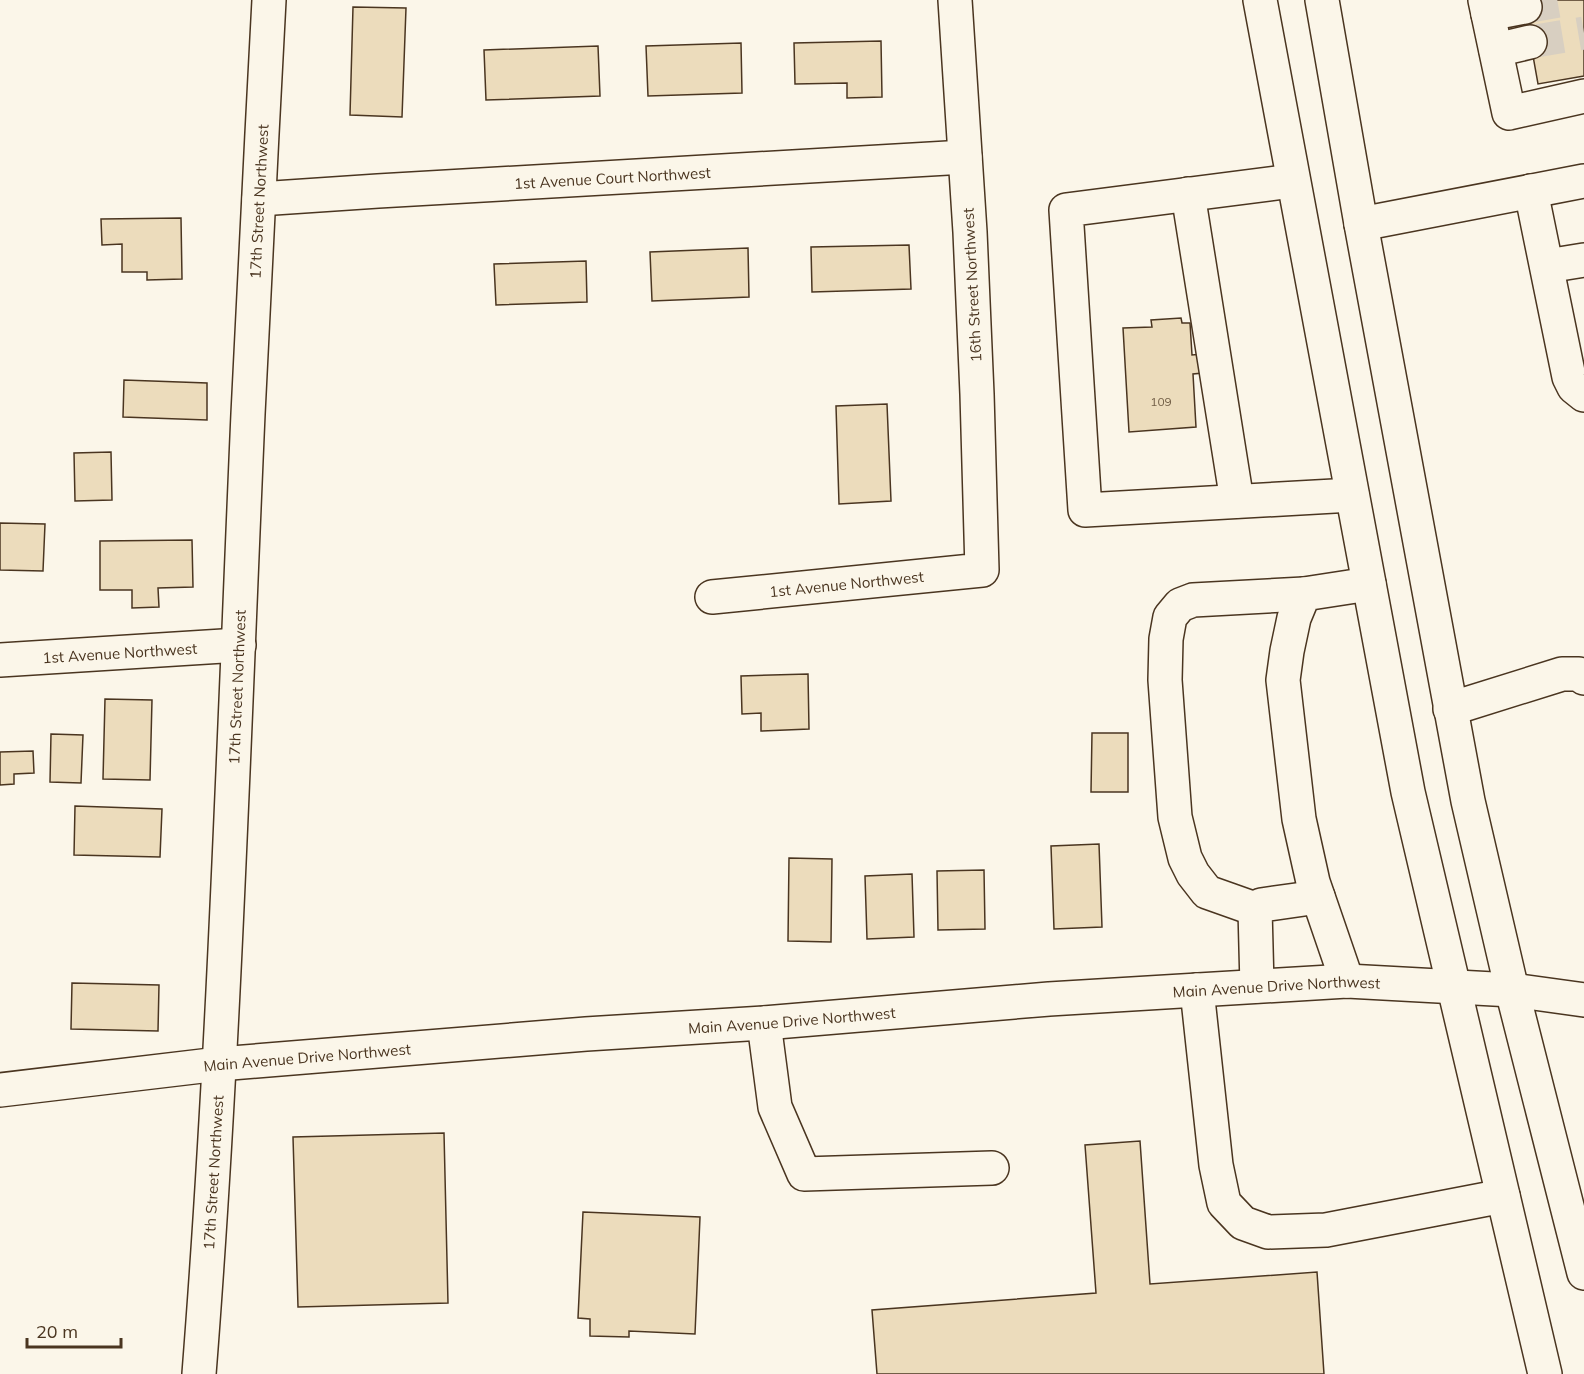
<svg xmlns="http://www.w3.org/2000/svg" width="1584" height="1374" viewBox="0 0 1584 1374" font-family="Mulish,sans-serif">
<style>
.building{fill:#ecdcbc;stroke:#4a3520;stroke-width:1.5}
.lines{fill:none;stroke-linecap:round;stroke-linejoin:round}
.minor-tunnel{stroke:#d8cfc1;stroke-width:33;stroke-dasharray:33 16;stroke-linecap:butt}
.minor-casing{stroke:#4a3520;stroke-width:36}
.highway-casing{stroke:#4a3520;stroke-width:36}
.minor{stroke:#fbf6e9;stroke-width:33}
.highway{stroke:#fbf6e9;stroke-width:33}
.labels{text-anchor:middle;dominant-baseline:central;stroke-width:4.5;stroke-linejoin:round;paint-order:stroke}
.number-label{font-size:12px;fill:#725f47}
.street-label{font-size:15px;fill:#4a3520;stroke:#fbf6e9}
</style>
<rect width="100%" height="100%" fill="#fbf6e9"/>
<g class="building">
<polygon points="1523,0 1584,0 1584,76 1538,84"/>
<polygon points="353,7 406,8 402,117 350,115"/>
<polygon points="881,41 882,97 847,98 847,83 795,84 794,43"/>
<polygon points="741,43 742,93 648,96 646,46"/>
<polygon points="598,46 600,96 486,100 484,50"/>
<polygon points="181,218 182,279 147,280 147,272 122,272 122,244 102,245 101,219"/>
<polygon points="909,245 911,289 812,292 811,247"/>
<polygon points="748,248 749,297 652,301 650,252"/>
<polygon points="586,261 587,302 496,305 494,264"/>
<polygon points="1181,318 1182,323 1190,323 1192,355 1203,354 1203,373 1193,374 1196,427 1129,432 1123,328 1152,327 1151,320"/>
<polygon points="124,380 207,383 207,420 123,417"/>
<polygon points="887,404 891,501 839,504 836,406"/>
<polygon points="111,452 112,500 75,501 74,453"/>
<polygon points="0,523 45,524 43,571 0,570"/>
<polygon points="192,540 193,587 158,588 159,607 132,608 132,590 100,590 100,541"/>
<polygon points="808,674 809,729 761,731 761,713 742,714 741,676"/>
<polygon points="105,699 152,700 150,780 103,779"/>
<polygon points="1092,733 1128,733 1128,792 1091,792"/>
<polygon points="51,734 83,735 81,783 50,782"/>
<polygon points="33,751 34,773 14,774 14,784 0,785 0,752"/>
<polygon points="75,806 162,809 160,857 74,855"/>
<polygon points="1099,844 1102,927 1054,929 1051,846"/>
<polygon points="789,858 832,859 831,942 788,941"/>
<polygon points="984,870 985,929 938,930 937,871"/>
<polygon points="912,874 914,937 867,939 865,876"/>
<polygon points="72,983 159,985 158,1031 71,1029"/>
<polygon points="444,1133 448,1303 298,1307 293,1137"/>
<polygon points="1140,1141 1150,1284 1317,1272 1324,1374 877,1374 872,1310 1096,1293 1085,1145"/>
<polygon points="583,1212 700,1217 695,1334 629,1331 629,1337 590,1336 590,1319 578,1318"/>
</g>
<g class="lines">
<g class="minor-tunnel">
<polyline points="1525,7 1564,0"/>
<polyline points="1530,42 1584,33"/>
</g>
<defs>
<g id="minor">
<polyline points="1485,0 1509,113 1584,96"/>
<polyline points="1488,14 1525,7"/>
<polyline points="1496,50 1530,42"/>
<polyline points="1292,181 1066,210 1085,510 1352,495"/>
<polyline points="1531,191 1569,377 1574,387 1584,395"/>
<polyline points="1188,194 1237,501"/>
<path id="s1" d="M259 199 378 191 965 157"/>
<polyline points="1361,224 1584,181"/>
<polyline points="1547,266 1584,260"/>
<path id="s2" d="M712 597 982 570 977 394 970 232 955 0"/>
<path id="s3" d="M0 660 239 645"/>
<polyline points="1450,709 1562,674 1579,674 1584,678"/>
<polyline points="1255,909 1207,892 1193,874 1185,858 1175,817 1165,680 1166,639 1170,617 1180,605 1193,600 1304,594"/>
<polyline points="1347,981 1313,882 1299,819 1283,680 1287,651 1294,618 1304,594 1369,584"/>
<polyline points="1257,986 1255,909 1261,905 1318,897"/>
<polyline points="1197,990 1216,1165 1224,1203 1243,1223 1268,1232 1326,1230 1503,1196"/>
<polyline points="764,1023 775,1107 804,1174 992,1168"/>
<path id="s4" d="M0 1090 219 1064 586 1034 764 1023 1049 999 1347 981 1512 990 1584 1000"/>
<path id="s5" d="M199 1374C224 1055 234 734 248 414 254 276 262 138 269 0"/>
</g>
<g id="highway">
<polyline points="1260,0 1408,792 1545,1374"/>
<polyline points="1322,0 1361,224 1468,801 1512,990 1584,1273"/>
</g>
</defs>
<use href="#minor" class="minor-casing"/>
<use href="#highway" class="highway-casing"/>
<use href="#minor" class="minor"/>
<use href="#highway" class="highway"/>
</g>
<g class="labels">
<g class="number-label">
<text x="1161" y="401">109</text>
</g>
<g class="street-label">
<text stroke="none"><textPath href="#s1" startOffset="354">1st Avenue Court Northwest</textPath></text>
<text stroke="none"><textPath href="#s5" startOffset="1174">17th Street Northwest</textPath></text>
<text transform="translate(972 285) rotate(-93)">16th Street Northwest</text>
<text stroke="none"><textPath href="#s2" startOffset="135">1st Avenue Northwest</textPath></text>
<text stroke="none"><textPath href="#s3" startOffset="120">1st Avenue Northwest</textPath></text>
<text stroke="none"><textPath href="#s5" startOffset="688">17th Street Northwest</textPath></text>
<text stroke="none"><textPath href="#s4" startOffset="1281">Main Avenue Drive Northwest</textPath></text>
<text stroke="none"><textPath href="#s4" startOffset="795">Main Avenue Drive Northwest</textPath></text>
<text stroke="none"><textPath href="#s4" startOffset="309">Main Avenue Drive Northwest</textPath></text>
<text stroke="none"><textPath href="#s5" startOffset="202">17th Street Northwest</textPath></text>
</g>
</g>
<path d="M27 1338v9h94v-9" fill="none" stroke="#4a3520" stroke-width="3"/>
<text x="36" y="1338" font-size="18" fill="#4a3520" stroke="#fbf6e9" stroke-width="4.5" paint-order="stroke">20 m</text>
</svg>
